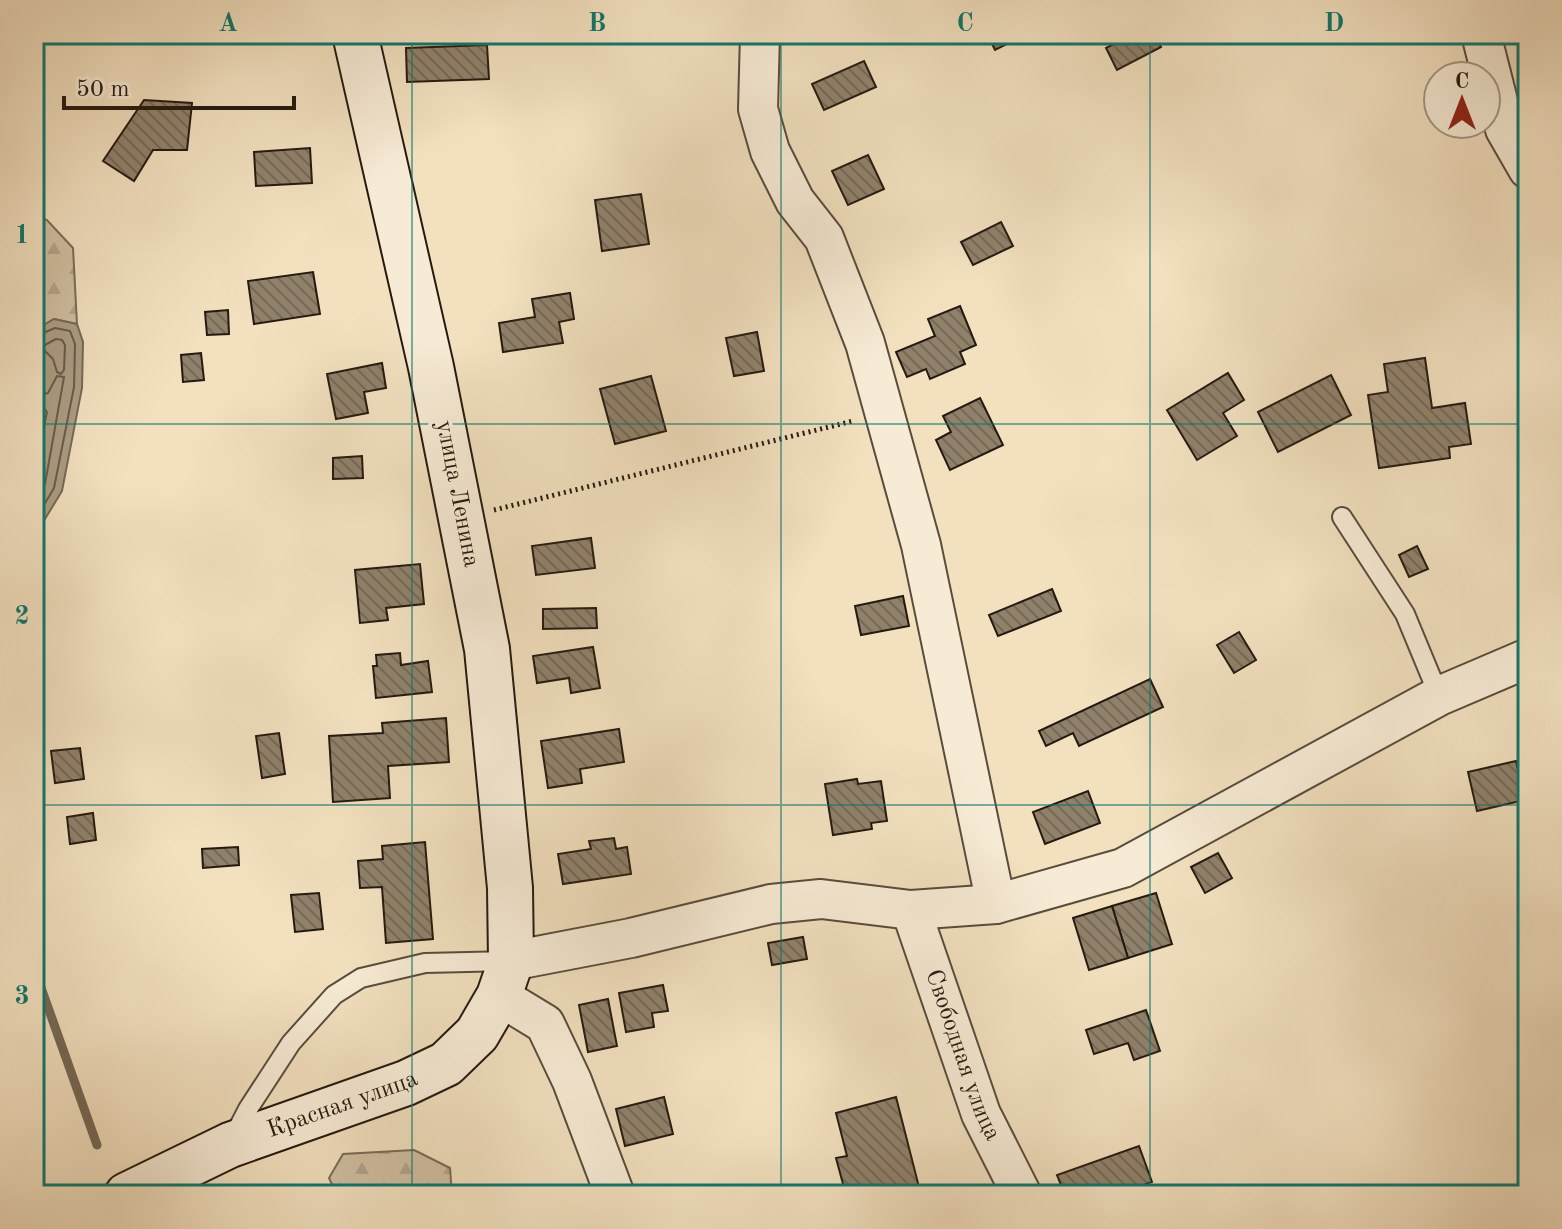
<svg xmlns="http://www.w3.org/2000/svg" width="1562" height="1229" viewBox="0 0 1562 1229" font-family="'Old Standard TT',serif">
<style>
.forest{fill:url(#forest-firs);stroke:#7a6c58;stroke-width:2}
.water{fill:#ac9d84;stroke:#766956;stroke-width:2}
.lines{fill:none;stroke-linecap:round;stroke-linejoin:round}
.shore{stroke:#685c4a;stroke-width:2}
.stream{stroke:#766956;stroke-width:9}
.building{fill:url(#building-back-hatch);stroke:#251a10;stroke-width:2}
.lane-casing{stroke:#584c3c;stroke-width:22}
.street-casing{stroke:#584c3c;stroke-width:42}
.secondary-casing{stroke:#251a10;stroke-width:48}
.path{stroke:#251a10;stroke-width:5;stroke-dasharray:2 4;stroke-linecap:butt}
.lane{stroke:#f7ebd5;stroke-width:18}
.street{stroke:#f7ebd5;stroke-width:38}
.secondary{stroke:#f7ebd5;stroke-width:44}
.grid{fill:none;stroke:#0f766e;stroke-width:2;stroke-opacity:0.55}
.labels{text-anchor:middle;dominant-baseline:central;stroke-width:8;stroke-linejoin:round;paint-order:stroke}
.street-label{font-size:24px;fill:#251a10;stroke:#f7ebd5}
.neatline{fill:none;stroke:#0f766e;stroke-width:3}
.grid-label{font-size:26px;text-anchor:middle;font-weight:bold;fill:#0f766e}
</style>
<defs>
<pattern id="forest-firs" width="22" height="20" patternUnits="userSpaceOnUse" patternTransform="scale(2)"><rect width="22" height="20" fill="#cfbea1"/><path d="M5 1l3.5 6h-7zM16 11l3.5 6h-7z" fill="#b2a38a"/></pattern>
<pattern id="building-back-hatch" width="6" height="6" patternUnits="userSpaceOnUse" patternTransform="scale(2)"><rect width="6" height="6" fill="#90816b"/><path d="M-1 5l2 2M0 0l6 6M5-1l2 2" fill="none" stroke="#756957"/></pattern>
</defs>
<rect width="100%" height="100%" fill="#f2e0bf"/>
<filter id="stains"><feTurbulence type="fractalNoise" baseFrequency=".0025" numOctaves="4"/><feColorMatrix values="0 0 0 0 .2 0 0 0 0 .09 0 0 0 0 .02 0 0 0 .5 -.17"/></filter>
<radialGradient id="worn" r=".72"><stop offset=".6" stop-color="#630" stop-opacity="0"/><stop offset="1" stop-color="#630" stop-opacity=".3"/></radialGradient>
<g class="forest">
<polygon points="34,215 47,220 73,248 77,324 54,319 35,330 34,339"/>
<polygon points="414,1150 450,1168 452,1195 337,1195 329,1178 343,1154"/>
</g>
<path class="water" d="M54 319 77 324 83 342 82 388 62 491 34 537V390C40 369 33 351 35 330Z"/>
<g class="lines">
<g class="shore">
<polyline points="34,337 55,328 70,331 75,344 74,387 54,488 34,522"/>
<polygon points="56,339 62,340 65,345 64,370 61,374 57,372 53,359 43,349 45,345"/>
<polyline points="34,396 48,393 57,376 64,377 45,484 34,502"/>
<polyline points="34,408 44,408 47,412 34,477"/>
</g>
<polyline class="stream" points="34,968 97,1145"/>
</g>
<g class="building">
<polygon points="987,34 1027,34 995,50"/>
<polygon points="1133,34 1154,34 1161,47 1117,70 1106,48"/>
<polygon points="487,45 489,79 407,82 406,48"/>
<polygon points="864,61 876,87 824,110 812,84"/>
<polygon points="144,100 192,103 187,150 153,150 134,181 103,161"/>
<polygon points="310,148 312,183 256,186 254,152"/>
<polygon points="868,155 884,189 848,205 832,171"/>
<polygon points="641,194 649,244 602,251 595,200"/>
<polygon points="1001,222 1013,246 973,265 961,242"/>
<polygon points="313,272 320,314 254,324 248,281"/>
<polygon points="570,293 574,319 559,322 563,343 503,352 499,323 535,317 532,299"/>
<polygon points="960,306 976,345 960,352 965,364 930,379 926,369 907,377 896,352 935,336 928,319"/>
<polygon points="228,310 229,334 207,335 205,312"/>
<polygon points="757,332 764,371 734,376 726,338"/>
<polygon points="201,353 204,380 183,382 181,355"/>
<polygon points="1425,358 1432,408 1465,403 1471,444 1449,447 1450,458 1379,468 1368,395 1388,392 1384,364"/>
<polygon points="382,363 386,388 364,392 368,413 336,419 327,374"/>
<polygon points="1228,373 1244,400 1223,413 1237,436 1197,460 1167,410"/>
<polygon points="1331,375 1351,415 1278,452 1258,412"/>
<polygon points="651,376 666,431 615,444 600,389"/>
<polygon points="980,398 1003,445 950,470 936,440 951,432 943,416"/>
<polygon points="362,456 363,478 333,479 333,458"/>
<polygon points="591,538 595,568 536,575 532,546"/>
<polygon points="1417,546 1428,569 1409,577 1399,555"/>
<polygon points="420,564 424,604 386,608 388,620 360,623 355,570"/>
<polygon points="1052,589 1061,611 998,636 989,615"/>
<polygon points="903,596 909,626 861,635 855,606"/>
<polygon points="596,608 597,628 543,629 543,609"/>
<polygon points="1239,632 1256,660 1234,673 1217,645"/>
<polygon points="593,647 600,688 571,693 569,678 537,683 533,656"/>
<polygon points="400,653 401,665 428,661 432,692 376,698 373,666 377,666 376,655"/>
<polygon points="1150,679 1163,707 1079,746 1073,733 1046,746 1039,731"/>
<polygon points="446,718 449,762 388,766 390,798 333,802 329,736 383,733 382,723"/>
<polygon points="619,729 624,762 580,769 582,783 548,788 541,741"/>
<polygon points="279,733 285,774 262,778 256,736"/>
<polygon points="80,748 84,779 55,783 51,751"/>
<polygon points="1516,761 1525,800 1477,811 1468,772"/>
<polygon points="857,779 858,784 881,781 887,821 871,823 872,829 833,835 825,784"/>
<polygon points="1088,791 1100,823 1045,844 1033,812"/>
<polygon points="93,813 96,840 70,844 67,817"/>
<polygon points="614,838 616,849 627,847 631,874 563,884 558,854 591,849 589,841"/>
<polygon points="425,842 433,939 386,943 382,887 360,888 358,861 383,859 382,846"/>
<polygon points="238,847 239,865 203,868 202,849"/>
<polygon points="1218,853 1232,878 1205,893 1191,867"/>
<polygon points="319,893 323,929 295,932 291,895"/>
<polygon points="1156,893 1172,944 1128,958 1112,906"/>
<polygon points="1112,906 1128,958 1089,970 1073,918"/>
<polygon points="803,937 807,959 772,965 768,943"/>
<polygon points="663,985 668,1011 652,1013 654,1027 626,1032 619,993"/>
<polygon points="608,999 617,1046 588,1052 579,1005"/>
<polygon points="1146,1010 1160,1051 1134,1060 1128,1043 1094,1054 1086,1030"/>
<polygon points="664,1097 673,1134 625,1146 616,1109"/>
<polygon points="896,1097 921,1195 860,1195 860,1192 846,1195 836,1158 847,1156 836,1113"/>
<polygon points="1139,1146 1152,1182 1116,1195 1065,1195 1057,1175"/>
</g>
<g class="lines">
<defs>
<g id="lane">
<polyline points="1342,517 1405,614 1439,696"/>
<polyline points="234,1136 248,1109 291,1043 334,995 361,978 425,963 511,961"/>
</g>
<g id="street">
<polyline points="760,34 758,109 770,151 795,201 824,238 865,343 921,545 996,904"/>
<polyline points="1481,34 1505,129 1528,169"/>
<path id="s1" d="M911 910 981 1114 1022 1195"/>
<polyline points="511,961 631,938 771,904 821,899 911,910 996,904 1123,868 1439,696 1528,658"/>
<polyline points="499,996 545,1024 572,1081 615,1195"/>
</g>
<g id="secondary">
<path id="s2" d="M127 1195 230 1145 406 1083 446 1064 477 1034 499 996 511 961 510 888 487 649 431 367 355 34"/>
</g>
</defs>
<use href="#lane" class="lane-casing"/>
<use href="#street" class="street-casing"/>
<use href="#secondary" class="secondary-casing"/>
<polyline class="path" points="494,510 853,421"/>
<use href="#lane" class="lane"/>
<use href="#street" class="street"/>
<use href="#secondary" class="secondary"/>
</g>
<path class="grid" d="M412 34V1195M781 34V1195M1150 34V1195M34 424H1528M34 805H1528"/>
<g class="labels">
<g class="street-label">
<text transform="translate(457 494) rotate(79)">улица Ленина</text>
<text stroke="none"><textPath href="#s1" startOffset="154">Свободная улица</textPath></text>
<text stroke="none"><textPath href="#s2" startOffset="234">Красная улица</textPath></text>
</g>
</g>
<rect width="1562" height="1229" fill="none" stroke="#f2e0bf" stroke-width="88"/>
<g transform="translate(1462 100)"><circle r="38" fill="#f7ebd5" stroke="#a39786" stroke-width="2"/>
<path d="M0-6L14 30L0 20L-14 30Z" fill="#8f2418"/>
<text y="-12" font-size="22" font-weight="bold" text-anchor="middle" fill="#251a10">С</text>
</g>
<path d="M64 96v12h230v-12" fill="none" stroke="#251a10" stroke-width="4"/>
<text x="76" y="96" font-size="24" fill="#251a10" stroke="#f7ebd5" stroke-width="6" paint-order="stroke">50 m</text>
<rect x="44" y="44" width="1474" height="1141" class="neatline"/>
<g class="grid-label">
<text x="228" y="31">A</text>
<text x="597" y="31">B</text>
<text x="965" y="31">C</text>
<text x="1334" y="31">D</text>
<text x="22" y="243">1</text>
<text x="22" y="624">2</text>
<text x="22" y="1004">3</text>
</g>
<rect width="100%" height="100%" filter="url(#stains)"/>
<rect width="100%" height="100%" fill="url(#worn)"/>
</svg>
